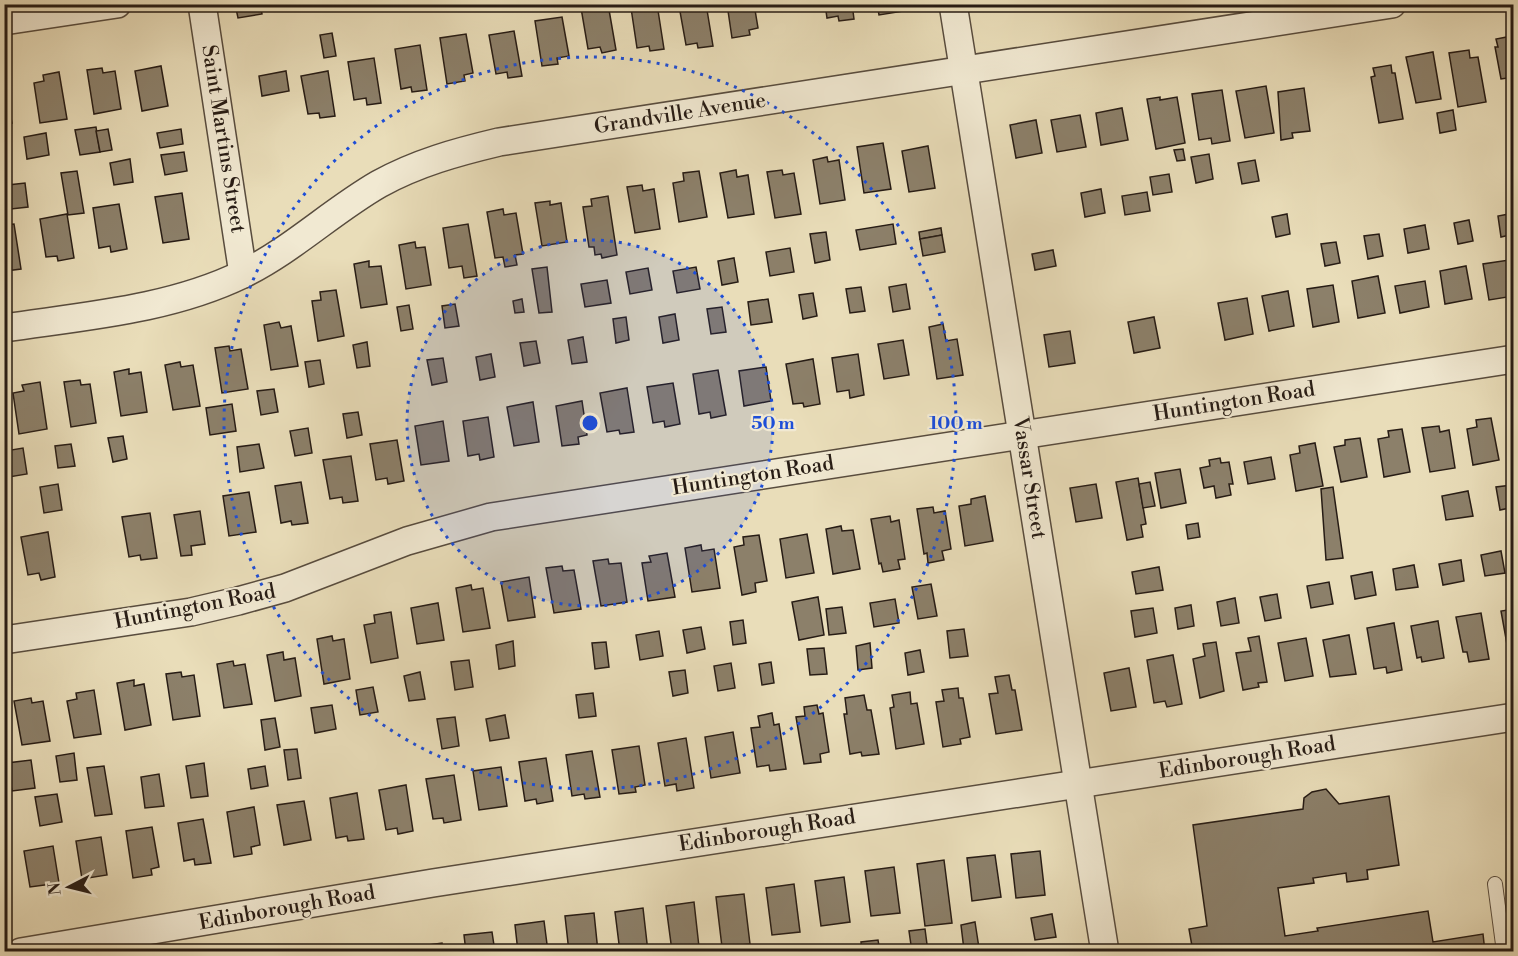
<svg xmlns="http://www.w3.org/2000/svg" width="1518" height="956" viewBox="0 0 1518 956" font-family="'Libre Bodoni',serif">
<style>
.building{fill:#8c806a;stroke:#271c15;stroke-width:1.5}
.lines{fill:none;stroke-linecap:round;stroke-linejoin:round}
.lane-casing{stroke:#584c3e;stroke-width:16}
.street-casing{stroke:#584c3e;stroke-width:30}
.lane{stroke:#f1e9d2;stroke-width:14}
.street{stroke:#f1e9d2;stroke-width:27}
.ring{fill:none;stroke:#1d4ed8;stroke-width:3;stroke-dasharray:3 6}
.labels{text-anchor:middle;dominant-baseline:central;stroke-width:4.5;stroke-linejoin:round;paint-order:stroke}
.street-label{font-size:21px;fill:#271c15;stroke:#f1e9d2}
.centre{fill:#1d4ed8;stroke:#f1e9d2;stroke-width:3}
.ring-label{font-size:18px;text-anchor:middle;font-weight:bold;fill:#1d4ed8;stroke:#f1e9d2;stroke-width:4.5;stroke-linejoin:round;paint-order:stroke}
</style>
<rect width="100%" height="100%" fill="#e9ddb9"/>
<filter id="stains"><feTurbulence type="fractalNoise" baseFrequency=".00333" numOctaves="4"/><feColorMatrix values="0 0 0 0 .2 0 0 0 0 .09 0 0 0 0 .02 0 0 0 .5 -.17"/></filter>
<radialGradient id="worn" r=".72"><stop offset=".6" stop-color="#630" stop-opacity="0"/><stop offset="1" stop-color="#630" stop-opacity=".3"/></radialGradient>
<g class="building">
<polygon points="235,4 260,4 262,14 238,18"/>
<polygon points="608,4 616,50 602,53 600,47 588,49 581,8"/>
<polygon points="657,4 664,49 650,51 649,46 637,48 631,8"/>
<polygon points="706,4 713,46 698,48 697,43 686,45 679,6"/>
<polygon points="727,4 754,4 758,28 749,30 750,35 732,38"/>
<polygon points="825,4 852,4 854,19 839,21 838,16 827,18"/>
<polygon points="877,4 903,4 904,11 879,15"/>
<polygon points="562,17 569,56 557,58 558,64 542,66 535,21"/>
<polygon points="514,31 522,76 508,78 507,72 496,74 489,35"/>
<polygon points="332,33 336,56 324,58 320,35"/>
<polygon points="466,34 473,73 464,75 465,81 447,84 440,38"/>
<polygon points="1512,36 1514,77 1501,79 1495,47 1498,47 1496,39"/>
<polygon points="420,45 427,90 412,92 411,87 401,89 395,49"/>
<polygon points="1469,50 1470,58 1478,57 1486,102 1458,107 1449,53"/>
<polygon points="1433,52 1441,99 1416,103 1406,57"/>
<polygon points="374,58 381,103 367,105 366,98 354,100 348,62"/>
<polygon points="1391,65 1392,73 1395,73 1403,119 1379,123 1371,77 1375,76 1373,68"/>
<polygon points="161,66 168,106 142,111 135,71"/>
<polygon points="102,68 103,73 115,71 121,109 94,114 87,70"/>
<polygon points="286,71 289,91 262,96 259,76"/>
<polygon points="328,71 335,116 320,118 319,113 308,114 301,76"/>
<polygon points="59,72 67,119 40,123 34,83 44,81 43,75"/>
<polygon points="4,84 12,123 4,124"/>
<polygon points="1266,86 1274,133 1245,138 1236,91"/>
<polygon points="1304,88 1310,131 1292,133 1293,138 1281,140 1278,92"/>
<polygon points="1222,90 1230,141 1212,144 1211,138 1199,140 1192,94"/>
<polygon points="1160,97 1160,100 1177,97 1185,143 1156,149 1147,99"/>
<polygon points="1122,108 1128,140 1101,145 1096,113"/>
<polygon points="1453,110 1456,130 1440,133 1437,113"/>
<polygon points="1080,115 1086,147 1057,152 1051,120"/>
<polygon points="1036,120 1042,153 1016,158 1010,125"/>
<polygon points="96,127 100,152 80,155 75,130"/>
<polygon points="108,129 112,150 100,152 96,131"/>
<polygon points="181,129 183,144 160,148 157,133"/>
<polygon points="46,133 49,155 27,159 24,137"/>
<polygon points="883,143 891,189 864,193 857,147"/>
<polygon points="928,146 935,188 909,192 902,151"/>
<polygon points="1183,149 1185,160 1177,161 1174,150"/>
<polygon points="184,152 187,171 165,175 161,155"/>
<polygon points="1209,154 1213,179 1196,183 1191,157"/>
<polygon points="827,157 828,162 839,160 845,200 820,204 813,160"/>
<polygon points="130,159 133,182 114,185 110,163"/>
<polygon points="1255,160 1259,181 1242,184 1238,163"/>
<polygon points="736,170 737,177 748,175 754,214 728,218 720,173"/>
<polygon points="782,170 783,175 794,173 801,214 775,218 767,172"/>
<polygon points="77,171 84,213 68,215 61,173"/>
<polygon points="699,171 707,217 679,222 673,183 684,181 683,173"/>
<polygon points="1169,174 1172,192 1153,195 1150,177"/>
<polygon points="25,183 28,207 11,209 8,185"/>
<polygon points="642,185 643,191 654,189 660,229 635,233 627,187"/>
<polygon points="1101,189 1105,213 1085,217 1081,193"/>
<polygon points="1147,192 1150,211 1125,215 1122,196"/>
<polygon points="182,193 189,239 163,243 155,197"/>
<polygon points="608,196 617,255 602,258 601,254 595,255 594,247 589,247 583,207 592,206 591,199"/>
<polygon points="550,201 550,205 561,203 567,242 542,246 535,203"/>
<polygon points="119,204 127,249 111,252 110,246 99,248 93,208"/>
<polygon points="503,209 504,215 516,213 523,254 515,255 517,265 505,267 503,257 495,258 487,212"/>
<polygon points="1514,213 1514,234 1501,237 1498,216"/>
<polygon points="67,214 74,258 58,261 57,256 46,257 40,219"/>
<polygon points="1287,214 1290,234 1276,237 1272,217"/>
<polygon points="1469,220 1473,241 1458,244 1454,223"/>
<polygon points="14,224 21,269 6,271 4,225"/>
<polygon points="468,224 477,276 464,278 462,266 449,268 443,228"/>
<polygon points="893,224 896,244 860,250 856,230"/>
<polygon points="1425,225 1429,249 1408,253 1404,229"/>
<polygon points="941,228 942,235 920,239 919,232"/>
<polygon points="826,232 830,260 815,263 810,234"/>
<polygon points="1379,234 1383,256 1368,259 1364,236"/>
<polygon points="942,235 945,252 923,256 920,239"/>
<polygon points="415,242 416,248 425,247 431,285 406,289 399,245"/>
<polygon points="1336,242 1340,263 1325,266 1321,244"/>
<polygon points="790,248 794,272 770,276 766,252"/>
<polygon points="1053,250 1056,266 1035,270 1032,254"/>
<polygon points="734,258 738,282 722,285 718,261"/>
<polygon points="1509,260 1514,296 1489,300 1483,264"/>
<polygon points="369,261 369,267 381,266 387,304 361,308 354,264"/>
<polygon points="1466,266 1472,299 1445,304 1440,271"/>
<polygon points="547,267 552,312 539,313 532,269"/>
<polygon points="696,267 700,289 677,293 673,271"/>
<polygon points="648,268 652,290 630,294 626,272"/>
<polygon points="1378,276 1385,313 1358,318 1352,281"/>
<polygon points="607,280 611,303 585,307 581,284"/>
<polygon points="1425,281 1429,307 1400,313 1395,286"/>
<polygon points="906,284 910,309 893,312 889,287"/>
<polygon points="1333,285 1339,322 1313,327 1307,289"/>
<polygon points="861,287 865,311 850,313 846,289"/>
<polygon points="336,290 344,336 318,341 312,301 321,300 320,292"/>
<polygon points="1288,291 1294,326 1269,331 1262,296"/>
<polygon points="813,293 817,316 803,319 799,295"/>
<polygon points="1247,298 1253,334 1225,340 1218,303"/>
<polygon points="522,299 524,312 515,313 513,301"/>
<polygon points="768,299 772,322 751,325 748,302"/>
<polygon points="455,304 459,326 445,328 442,306"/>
<polygon points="409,305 413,329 401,331 397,307"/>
<polygon points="722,307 726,332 711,334 707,309"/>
<polygon points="675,314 679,340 663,343 659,317"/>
<polygon points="626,317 629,340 616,343 613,319"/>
<polygon points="1154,317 1160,348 1134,353 1128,322"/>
<polygon points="279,322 281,328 291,326 298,366 271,370 264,325"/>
<polygon points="943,324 946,341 957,339 963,375 937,379 929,327"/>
<polygon points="1070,331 1075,363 1049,367 1044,335"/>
<polygon points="583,337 587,362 572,364 568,340"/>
<polygon points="903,340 909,375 884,379 878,344"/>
<polygon points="536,341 540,363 524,366 520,343"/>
<polygon points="367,342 370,366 357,368 353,345"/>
<polygon points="229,346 230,351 241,349 248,389 222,393 215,348"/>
<polygon points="491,354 495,377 480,380 476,357"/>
<polygon points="858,354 864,395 850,398 849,390 837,392 832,358"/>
<polygon points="443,358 447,382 432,385 427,360"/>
<polygon points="813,359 820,404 804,407 803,403 793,404 786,364"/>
<polygon points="320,360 324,384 309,387 305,362"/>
<polygon points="180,362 181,367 193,365 200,406 173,410 165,365"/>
<polygon points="766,367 771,401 744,406 739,371"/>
<polygon points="129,369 129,374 141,372 147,412 121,416 114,372"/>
<polygon points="718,370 726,415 711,418 710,412 699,414 693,374"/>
<polygon points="80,380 81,385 90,384 96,423 71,427 64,382"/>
<polygon points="40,382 47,429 19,434 13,393 24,391 22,385"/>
<polygon points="673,383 680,424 665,427 664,421 653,423 647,387"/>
<polygon points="627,388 634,432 620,434 619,430 607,432 600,393"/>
<polygon points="274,389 278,412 261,415 257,391"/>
<polygon points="582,401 587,435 578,437 579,444 562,446 556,406"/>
<polygon points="533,402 539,442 514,446 507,407"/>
<polygon points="232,404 236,431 210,435 206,408"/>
<polygon points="358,412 362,435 347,438 343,414"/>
<polygon points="488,417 494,457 480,460 479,454 468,456 463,421"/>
<polygon points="1491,418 1499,460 1473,465 1467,429 1477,427 1476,420"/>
<polygon points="443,421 449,461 421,465 415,426"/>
<polygon points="1514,423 1514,449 1509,424"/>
<polygon points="1439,426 1440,432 1449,430 1455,468 1430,472 1422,428"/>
<polygon points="308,428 312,453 295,456 290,431"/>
<polygon points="1402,429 1410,472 1384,477 1378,439 1389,437 1388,431"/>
<polygon points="123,436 127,459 113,462 108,438"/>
<polygon points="1360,438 1367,477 1341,482 1334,447 1345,445 1345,440"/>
<polygon points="397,440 404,481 388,484 387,478 376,480 370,444"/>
<polygon points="1315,443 1323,486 1296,491 1290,455 1300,453 1299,446"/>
<polygon points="71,444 75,466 58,468 55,446"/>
<polygon points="259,444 264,468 240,472 237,447"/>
<polygon points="23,448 27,474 9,477 5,451"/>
<polygon points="351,456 358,501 343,503 342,497 330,499 323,460"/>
<polygon points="1271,457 1275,479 1248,484 1244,462"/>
<polygon points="1220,458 1221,463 1229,462 1233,484 1229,484 1231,495 1216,498 1214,486 1204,488 1200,468 1210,466 1209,460"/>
<polygon points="1180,469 1186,503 1161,508 1155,473"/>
<polygon points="1138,478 1146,524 1141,525 1143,537 1127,540 1116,482"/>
<polygon points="301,482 308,523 292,525 291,521 281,523 275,486"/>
<polygon points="1150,482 1155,506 1143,508 1139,484"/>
<polygon points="58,484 62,510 44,513 40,487"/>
<polygon points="1096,484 1102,518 1076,522 1070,488"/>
<polygon points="1512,485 1514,507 1500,510 1496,487"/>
<polygon points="1333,487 1343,558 1326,560 1321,489"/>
<polygon points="1468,491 1473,516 1446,520 1442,496"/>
<polygon points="249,492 256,532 229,536 223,496"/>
<polygon points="985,496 993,541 965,546 959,506 971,504 971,499"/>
<polygon points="933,507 934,513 945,511 951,549 942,551 944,560 928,563 927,553 924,554 917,509"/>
<polygon points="200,511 205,544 191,546 192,555 181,556 174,515"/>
<polygon points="150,513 157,558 141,560 140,555 129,557 122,517"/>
<polygon points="890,516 891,522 899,520 905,559 898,560 900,569 883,572 881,563 879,564 871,519"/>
<polygon points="1198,523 1200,537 1188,539 1186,525"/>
<polygon points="841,526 842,531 853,530 860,569 833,574 826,529"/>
<polygon points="48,532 55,577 41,580 39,573 28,575 21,537"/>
<polygon points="807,534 814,573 786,578 780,539"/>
<polygon points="759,535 767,581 755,583 756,592 742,595 734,547 744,545 743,537"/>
<polygon points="701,545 702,551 714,549 720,588 692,592 685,548"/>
<polygon points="1501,551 1505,573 1485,576 1481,555"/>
<polygon points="667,553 675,597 648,601 642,563 651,562 649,556"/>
<polygon points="608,559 609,564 621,563 627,602 601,606 593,561"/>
<polygon points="1461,560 1464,581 1443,585 1439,564"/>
<polygon points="1414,565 1418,587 1396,590 1393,569"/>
<polygon points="562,566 563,571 574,570 581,609 554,613 546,568"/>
<polygon points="1159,567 1163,590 1136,594 1132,572"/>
<polygon points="1372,572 1376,595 1355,599 1351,576"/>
<polygon points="529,577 535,617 508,621 501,582"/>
<polygon points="1329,582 1333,604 1311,608 1307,586"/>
<polygon points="931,584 937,616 918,619 912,587"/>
<polygon points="471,585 472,590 483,588 490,628 463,632 456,588"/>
<polygon points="1277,594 1281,618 1265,621 1260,597"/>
<polygon points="818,597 824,635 799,640 792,602"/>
<polygon points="1235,598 1239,623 1221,626 1217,602"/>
<polygon points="895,599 899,623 874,627 870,603"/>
<polygon points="438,603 444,640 417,644 411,608"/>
<polygon points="1191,605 1194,626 1178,629 1175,608"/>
<polygon points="842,607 846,633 829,635 826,609"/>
<polygon points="1153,608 1157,633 1135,637 1131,611"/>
<polygon points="1514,609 1514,649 1508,650 1501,611"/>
<polygon points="391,612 398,658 371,663 364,625 375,623 374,615"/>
<polygon points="1481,613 1489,659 1469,662 1467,652 1463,652 1456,617"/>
<polygon points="743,620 746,643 733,645 730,622"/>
<polygon points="1438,621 1444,658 1422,662 1421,657 1417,658 1411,626"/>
<polygon points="1394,623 1402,670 1387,673 1386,667 1374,669 1367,628"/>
<polygon points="701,627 705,649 687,653 683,630"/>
<polygon points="964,629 968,656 950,658 947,631"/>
<polygon points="659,631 663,656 640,660 636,635"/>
<polygon points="1349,635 1356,674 1330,677 1323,640"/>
<polygon points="332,636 333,641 344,639 350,679 324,684 317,639"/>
<polygon points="1259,636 1267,682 1258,683 1259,687 1243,690 1236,653 1251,651 1248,638"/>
<polygon points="1306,638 1313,676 1285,681 1278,643"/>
<polygon points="513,641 515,666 499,669 496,645"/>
<polygon points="606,642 609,667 595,669 592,643"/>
<polygon points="1216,642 1224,691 1200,698 1193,659 1205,656 1203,644"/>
<polygon points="870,643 872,668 858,670 856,646"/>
<polygon points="824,648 827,674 810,675 807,649"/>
<polygon points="920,650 924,672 908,675 905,653"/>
<polygon points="283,652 284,660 295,658 301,696 275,701 267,655"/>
<polygon points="1173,655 1182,704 1167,707 1165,701 1154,703 1147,660"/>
<polygon points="469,660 473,687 455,690 451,662"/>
<polygon points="233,661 234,666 245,664 252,704 224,708 217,664"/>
<polygon points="771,662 774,683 762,685 759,664"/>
<polygon points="731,663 735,688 718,691 714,666"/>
<polygon points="1129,668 1136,707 1111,711 1104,673"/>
<polygon points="685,670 688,693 673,696 669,672"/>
<polygon points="181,672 182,677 194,675 200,716 173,720 166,674"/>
<polygon points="420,672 425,699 409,701 404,676"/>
<polygon points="1009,675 1012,690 1015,690 1022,730 996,734 989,694 998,693 995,677"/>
<polygon points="134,680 134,686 144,684 151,725 125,730 117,683"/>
<polygon points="373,687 378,712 360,715 356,690"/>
<polygon points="958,688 959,698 963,698 970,737 960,739 961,744 943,747 936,702 944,701 942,690"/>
<polygon points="94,690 101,734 74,738 67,701 77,699 76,693"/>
<polygon points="910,692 911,704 917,703 924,744 896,749 890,708 894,707 892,695"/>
<polygon points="593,693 596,716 579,718 576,695"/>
<polygon points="864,695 867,710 871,710 879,754 862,756 861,752 850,754 844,714 847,714 845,698"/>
<polygon points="31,698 32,703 43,701 50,741 22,745 14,701"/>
<polygon points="332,705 336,729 315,733 311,708"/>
<polygon points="817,705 819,714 823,713 829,752 820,754 821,762 804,764 796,717 805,716 804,707"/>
<polygon points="772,713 774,725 779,724 786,769 770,771 769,765 757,767 751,728 760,727 758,716"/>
<polygon points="505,715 509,738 490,741 486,719"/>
<polygon points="455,717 459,746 442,749 437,719"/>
<polygon points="275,718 280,747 265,750 261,720"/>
<polygon points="733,732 740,773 711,778 705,737"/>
<polygon points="686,738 694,788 677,791 676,784 665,786 658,743"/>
<polygon points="639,746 645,785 635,787 636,792 619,794 612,750"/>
<polygon points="297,749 301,778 288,780 284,750"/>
<polygon points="592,751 600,797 585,799 584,794 572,796 566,755"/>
<polygon points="74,753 77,780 60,782 56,756"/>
<polygon points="546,758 553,801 537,804 536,799 525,801 519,762"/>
<polygon points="31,760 35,788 12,791 7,763"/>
<polygon points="204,763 208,796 191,798 186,766"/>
<polygon points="104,766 112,814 95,816 87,768"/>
<polygon points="265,766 268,786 251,789 248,769"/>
<polygon points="501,767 507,806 479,810 473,771"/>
<polygon points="159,774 164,806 145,808 141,777"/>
<polygon points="454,775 461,820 444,823 443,818 433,819 426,779"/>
<polygon points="406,785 413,831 398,834 397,828 386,830 379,790"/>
<polygon points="1326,789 1339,804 1389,796 1399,865 1367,870 1368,879 1347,882 1346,873 1313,878 1314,883 1278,888 1285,936 1318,931 1317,928 1428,911 1433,942 1483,934 1485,952 1193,952 1189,929 1207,926 1193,825 1303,809 1304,798 1312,792"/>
<polygon points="357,793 364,839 348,841 347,836 336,838 330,798"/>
<polygon points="57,794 62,822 40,826 35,797"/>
<polygon points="304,801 311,840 284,845 277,805"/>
<polygon points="4,807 7,807 10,831 4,832"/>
<polygon points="254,807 260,845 251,847 252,854 234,857 227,812"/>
<polygon points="203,819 211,863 195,865 194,859 184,861 178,823"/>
<polygon points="152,827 159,867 151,869 152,875 133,878 126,831"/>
<polygon points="101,837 107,875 82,879 76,841"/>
<polygon points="53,846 59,883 30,887 24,851"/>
<polygon points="1040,851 1045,895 1016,898 1011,854"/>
<polygon points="995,855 1001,897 972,901 967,858"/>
<polygon points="944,860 952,923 925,926 917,864"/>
<polygon points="894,867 900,913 871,916 865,871"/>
<polygon points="844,877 850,922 821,926 815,881"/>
<polygon points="794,884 800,932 772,935 766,888"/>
<polygon points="744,894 750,944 722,947 716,897"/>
<polygon points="694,902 699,947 672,951 666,906"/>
<polygon points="643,908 648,952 620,952 615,912"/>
<polygon points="594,913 598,952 569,952 565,916"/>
<polygon points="1052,914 1056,937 1035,940 1031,918"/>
<polygon points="544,921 548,952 518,952 515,925"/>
<polygon points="975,922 979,948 964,950 961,925"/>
<polygon points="925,929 928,952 912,952 909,931"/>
<polygon points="492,932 495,952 466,952 464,935"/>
<polygon points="878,940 880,952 862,952 861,942"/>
<polygon points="442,943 443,952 414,952 414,947"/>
</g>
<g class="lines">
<defs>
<polyline id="lane" points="1495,884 1504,952"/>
<g id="street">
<polyline points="202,4 243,274"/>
<polyline points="953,4 1105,952"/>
<polyline points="4,21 117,4"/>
<path d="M4 328C84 316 169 310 243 274 292 250 332 211 379 184 417 163 457 152 499 142L1392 4"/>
<polyline points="4,640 191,612 238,601 285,588 407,541 491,517 1514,359"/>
<polyline points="21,952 433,883 1514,717"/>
</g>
</defs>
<use href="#lane" class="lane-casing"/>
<use href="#street" class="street-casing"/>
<use href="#lane" class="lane"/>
<use href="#street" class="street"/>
</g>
<circle cx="590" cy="423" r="183" fill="#1d4ed8" fill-opacity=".12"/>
<g class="ring">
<circle cx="590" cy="423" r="183"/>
<circle cx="590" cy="423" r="366"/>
</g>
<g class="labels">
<g class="street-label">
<text transform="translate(680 114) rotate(-9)">Grandville Avenue</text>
<text transform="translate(223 139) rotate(81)">Saint Martins Street</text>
<text transform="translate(1234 402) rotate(-9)">Huntington Road</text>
<text transform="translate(753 476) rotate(-9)">Huntington Road</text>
<text transform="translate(1029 478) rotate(81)">Vassar Street</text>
<text transform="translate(195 607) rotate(-11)">Huntington Road</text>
<text transform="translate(1247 758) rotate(-9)">Edinborough Road</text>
<text transform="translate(767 831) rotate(-9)">Edinborough Road</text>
<text transform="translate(287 908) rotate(-10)">Edinborough Road</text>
</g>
</g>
<circle cx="590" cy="423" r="9" class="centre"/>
<g class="ring-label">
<text x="773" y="429">50 m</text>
<text x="956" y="429">100 m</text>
</g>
<rect width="1518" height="956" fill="none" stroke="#e9ddb9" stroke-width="24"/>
<rect x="6" y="6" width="1506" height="944" fill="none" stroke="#271c15" stroke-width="3"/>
<rect x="12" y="12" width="1494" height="932" fill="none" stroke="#271c15" stroke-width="1.5"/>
<g transform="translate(69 887) rotate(263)" stroke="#f1e9d2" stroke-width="4.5" paint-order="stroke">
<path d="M0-4.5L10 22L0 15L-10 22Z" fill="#271c15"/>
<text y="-9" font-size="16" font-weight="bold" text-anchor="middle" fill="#271c15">N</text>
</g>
<rect width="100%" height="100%" filter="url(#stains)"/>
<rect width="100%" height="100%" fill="url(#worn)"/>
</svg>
